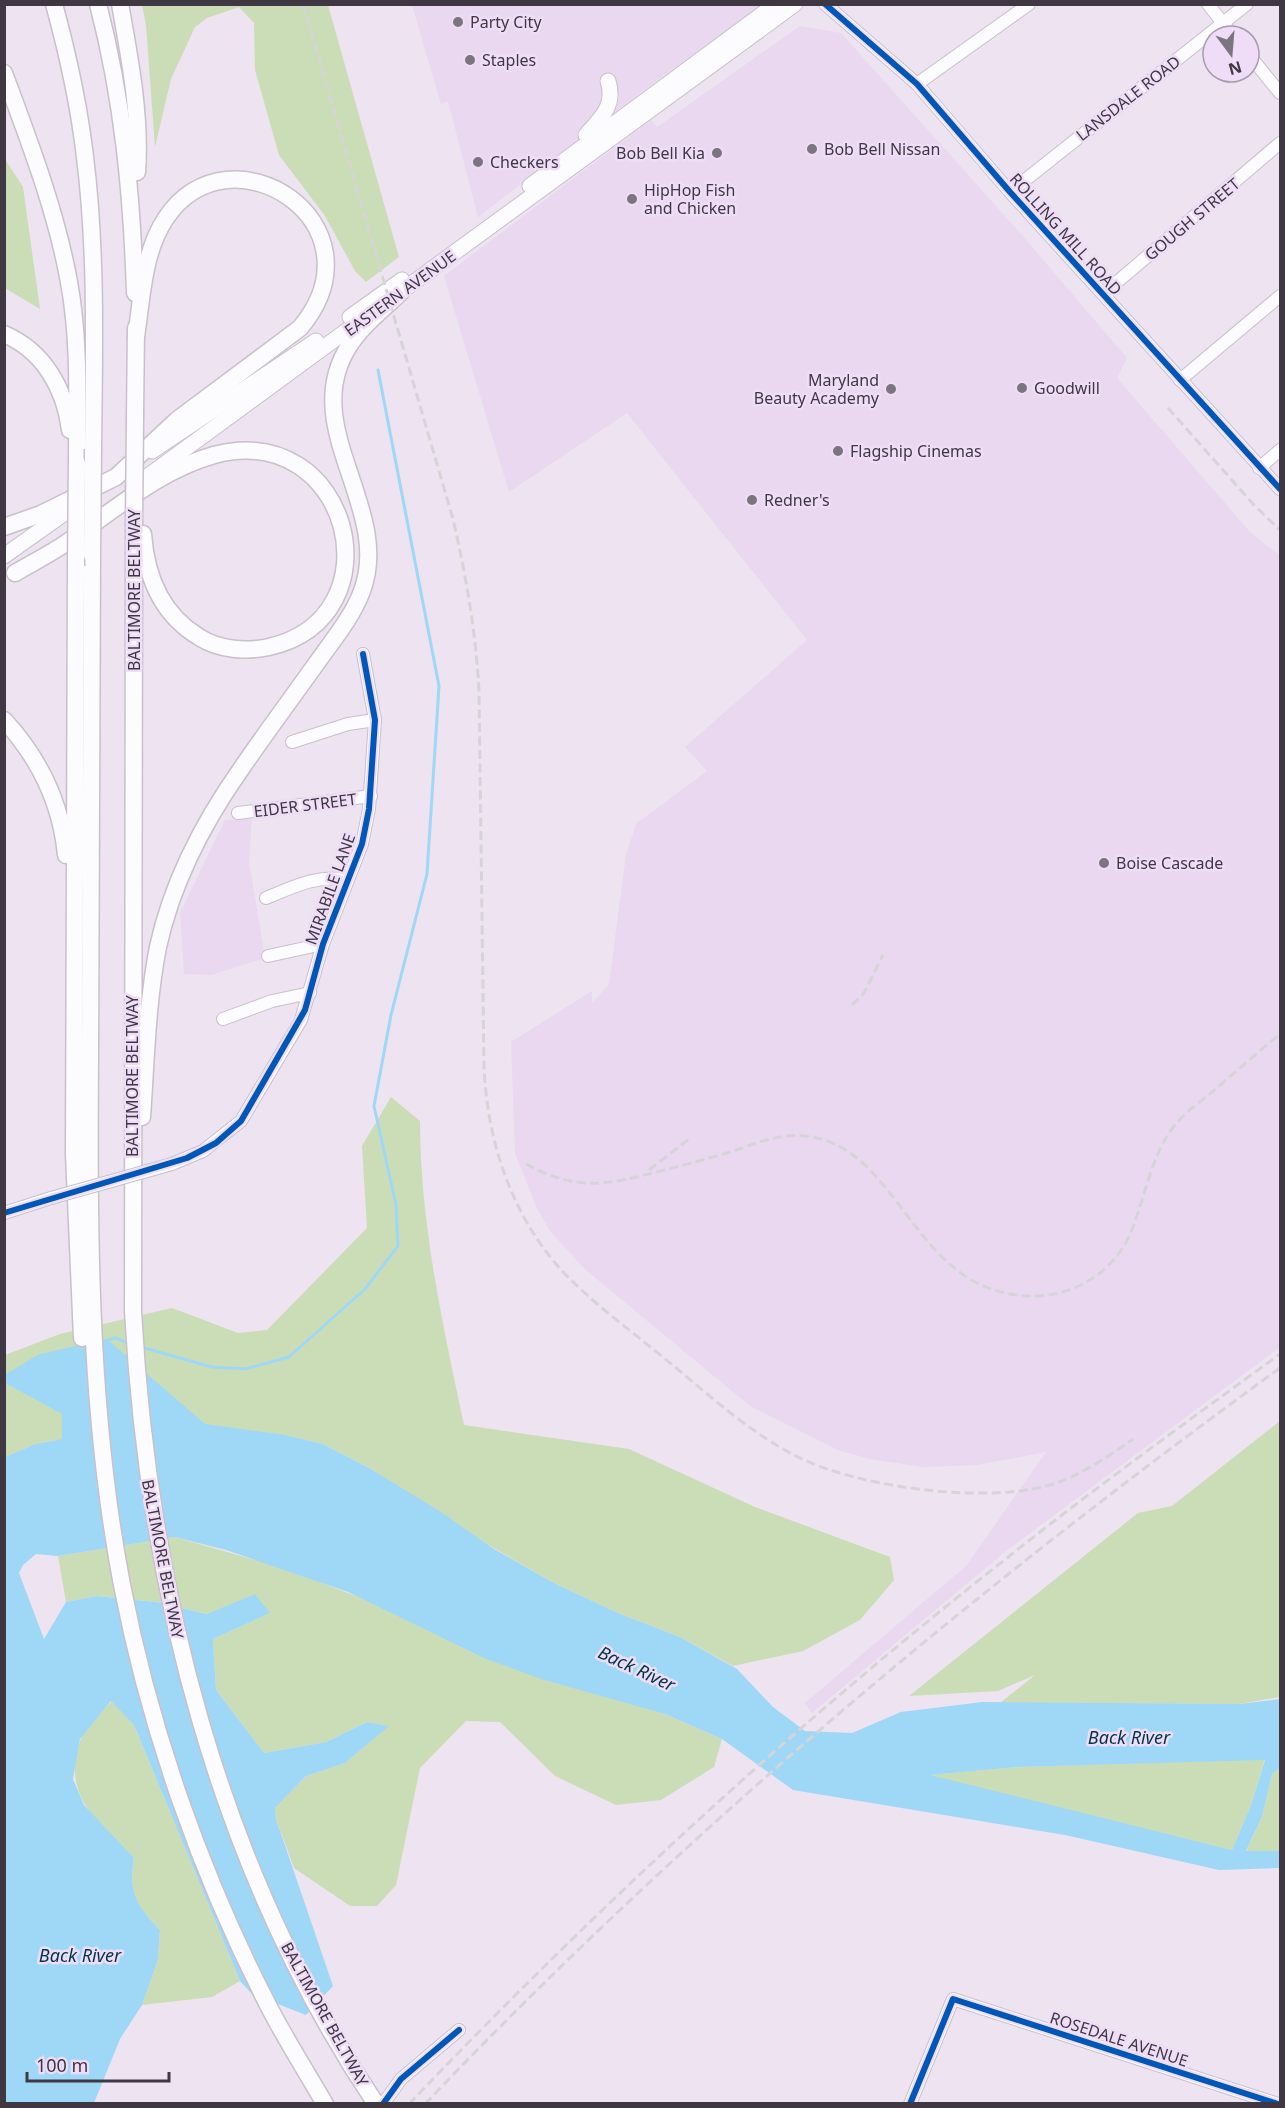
<svg xmlns="http://www.w3.org/2000/svg" width="1285" height="2108" viewBox="0 0 1285 2108" font-family="'Noto Sans',sans-serif">
<style>
.built{fill:#e9d8f0}
.green{fill:#cbddb6}
.water{fill:#9fd8f7;fill-rule:evenodd}
.lines{fill:none;stroke-linecap:round;stroke-linejoin:round}
.stream{stroke:#9fd8f7;stroke-width:3}
.minor-casing{stroke:#c8c0cb;stroke-width:14}
.major-casing{stroke:#c8c0cb;stroke-width:17}
.highway-casing{stroke:#c8c0cb;stroke-width:19}
.minor{stroke:#fcfbfd;stroke-width:12}
.major{stroke:#fcfbfd;stroke-width:15}
.highway{stroke:#fcfbfd;stroke-width:16}
.rail{stroke:#d7d4d8;stroke-width:3;stroke-dasharray:9 4.5;stroke-linecap:butt}
.minor-bridge-casing{stroke:#c8c0cb;stroke-width:14;stroke-linecap:butt}
.highway-bridge-casing{stroke:#c8c0cb;stroke-width:19;stroke-linecap:butt}
.minor-bridge{stroke:#fcfbfd;stroke-width:12}
.highway-bridge{stroke:#fcfbfd;stroke-width:16}
.cycleway-casing{stroke:#efddf7;stroke-width:10}
.cycleway{stroke:#0057b8;stroke-width:6}
.poi-dot{fill:#7c747f;stroke:#efddf7;stroke-width:2}
.labels{text-anchor:middle;dominant-baseline:central;stroke-width:5;stroke-linejoin:round;paint-order:stroke}
.poi-label{font-size:16px;fill:#3f3842;stroke:#efddf7;text-anchor:start}
.street-label{font-size:16px;fill:#3f3842;stroke:#efddf7}
.water-label{font-size:18px;font-style:italic;fill:#003648;stroke:#efddf7}
</style>
<rect width="100%" height="100%" fill="#ede3f1"/>
<g class="built">
<polygon points="412,5 762,5 645,89 478,217 448,101 441,104"/>
<polygon points="800,26 841,33 1021,234 1127,358 1117,378 1250,532 1280,556 1280,1347 1006,1551 812,1713 805,1703 966,1566 1046,1452 978,1465 923,1467 870,1459 838,1450 750,1406 586,1270 550,1231 537,1208 515,1153 511,1042 592,991 592,1003 609,984 626,855 636,824 707,771 685,747 807,640 627,413 509,492 444,276 651,120 657,127"/>
<polygon points="252,819 249,861 265,958 211,975 184,974 180,913 225,820"/>
</g>
<g class="green">
<polygon points="142,5 328,5 399,257 366,282 355,271 325,216 279,155 255,70 254,23 239,7 207,18 195,27 171,79 155,147 146,25"/>
<polygon points="5,159 23,187 40,309 5,288"/>
<path d="M391 1097 420 1121C420 1223 443 1326 464 1425L629 1449 755 1507 890 1557 894 1580 860 1620 803 1651 733 1666 680 1637 618 1613 554 1583 490 1546 371 1469 323 1444 286 1435 56 1440 35 1444 5 1457V1355L60 1334 172 1308 238 1333 267 1330 367 1228 362 1146Z"/>
<polygon points="1280,1421 1280,1697 1239,1704 1000,1703 1035,1675 998,1691 909,1696 1138,1513 1172,1506"/>
<polygon points="175,1537 280,1567 665,1714 722,1739 714,1767 661,1800 616,1805 555,1776 500,1722 466,1721 420,1768 396,1885 377,1906 350,1906 294,1868 276,1819 275,1808 306,1776 345,1763 388,1726 367,1722 326,1742 264,1753 216,1690 213,1639 270,1613 207,1614 156,1602 97,1596 66,1602 58,1556"/>
<path d="M112 1701 134 1725 240 1981 212 1997 142 2005 158 1960 160 1930C137 1906 128 1892 134 1858 98 1823 61 1796 80 1741 85 1727 102 1712 112 1701Z"/>
<polygon points="1265,1759 1251,1805 1232,1850 927,1775 1018,1767"/>
<polygon points="1280,1768 1280,1851 1246,1852 1262,1817 1272,1774"/>
</g>
<path class="water" d="M108 1340 205 1424 286 1435 323 1444 371 1469 441 1512 494 1549 554 1583 618 1613 680 1637 737 1669 773 1707 805 1731 852 1733 901 1712 982 1702 1239 1704 1280 1699V1768L1272 1774 1262 1817 1246 1851H1280V1868L1219 1870 1065 1835 793 1790 722 1739 665 1714 541 1679 484 1658 348 1592 226 1550 175 1537 58 1556 36 1554 23 1565 19 1573 44 1639 66 1602 97 1596 156 1602 207 1614 255 1594 270 1613 213 1639 216 1690 264 1753 326 1742 367 1722 389 1726 345 1763 306 1776 275 1808 276 1819 333 1986 306 2015 252 1994 240 1981 134 1725 111 1701 80 1739 73 1779 84 1805 134 1858C128 1892 137 1906 160 1930L158 1960 142 2005 120 2039 94 2103H5V1457L35 1444 62 1439V1414L5 1383 4 1377 34 1359ZM1265 1760 1251 1805 1232 1850 930 1775 1018 1767Z"/>
<g class="lines">
<g class="stream">
<polyline points="101,1342 115,1338 129,1343"/>
<polyline points="141,1347 212,1367 245,1369 289,1357 365,1289 398,1246 396,1205 374,1106 391,1015 427,874 439,686 378,370"/>
<polyline points="4,1377 39,1356 86,1345"/>
</g>
<defs>
<g id="minor">
<polyline points="825,4 917,84 1010,192 1280,489"/>
<polyline points="1208,4 1233,36"/>
<polyline points="1249,55 1280,93"/>
<polyline points="917,84 1029,4"/>
<polyline points="1010,192 1247,4"/>
<polyline points="1103,294 1280,143"/>
<polyline points="1180,380 1280,296"/>
<polyline points="1259,468 1280,450"/>
<polyline points="292,742 348,724 375,720"/>
<polyline points="238,813 371,796"/>
<path d="M266 898C293 887 318 874 347 880"/>
<polyline points="268,956 323,944"/>
<polyline points="223,1019 272,1001 310,993"/>
<polyline points="172,1164 203,1151 241,1121 301,1020 323,944 362,844 369,809 375,720 363,654"/>
<polyline points="4,1213 51,1198"/>
<polyline points="383,2104 401,2079 459,2030"/>
<polyline points="910,2104 953,1999 1278,2104"/>
</g>
<g id="major">
<path d="M586 135C601 118 616 105 608 81"/>
<polyline points="530,186 776,4"/>
<polyline points="395,296 795,4"/>
<polyline points="350,317 402,280"/>
<polyline points="152,451 316,341"/>
<polyline points="133,487 368,315"/>
<polyline points="4,556 83,500"/>
</g>
<g id="highway">
<path d="M54 4C68 55 79 105 85 157 97 253 94 352 93 449"/>
<path d="M98 4C123 100 132 195 135 293"/>
<path d="M120 4C130 59 141 117 137 172"/>
<path d="M4 73C29 141 56 210 69 282 80 342 77 402 77 463"/>
<path d="M4 334C44 351 65 389 70 430"/>
<polyline points="135,417 136,328"/>
<path d="M134 524 133 1311C148 1588 219 1870 376 2104"/>
<path d="M4 527 41 514 116 477 177 420 300 328C387 224 231 122 166 218 143 252 142 298 136 337"/>
<path d="M92 555C91 720 90 885 90 1051 89 1230 88 1408 122 1585 150 1730 201 1875 269 2007 286 2040 306 2071 325 2104"/>
<polyline points="76,566 74,1154 82,1338"/>
<path d="M15 573C32 563 50 554 66 543 114 511 157 471 214 455 350 419 400 617 269 647 247 652 219 650 199 637 161 614 146 577 143 534"/>
<path d="M4 720C40 759 61 802 66 855"/>
<path d="M142 1117C146 1061 147 1003 158 947 172 883 203 823 241 769 265 734 291 699 316 664 332 641 352 618 362 591 393 508 297 427 349 346 362 325 385 308 403 290"/>
</g>
</defs>
<use href="#minor" class="minor-casing"/>
<use href="#major" class="major-casing"/>
<use href="#highway" class="highway-casing"/>
<use href="#minor" class="minor"/>
<use href="#major" class="major"/>
<use href="#highway" class="highway"/>
<g class="rail">
<path d="M303 4 453 519C466 576 476 633 479 691L484 1066C487 1142 512 1217 564 1273 594 1304 630 1330 664 1358 707 1393 748 1432 798 1457 860 1488 994 1506 1059 1482 1086 1472 1110 1455 1133 1439"/>
<polyline points="1168,408 1254,505 1280,530"/>
<polyline points="852,1005 864,993 883,955"/>
<path d="M526 1164C579 1192 605 1185 661 1171 684 1165 707 1159 730 1152 755 1144 779 1133 805 1136 891 1144 909 1263 994 1290 1048 1308 1108 1286 1131 1232 1145 1198 1150 1159 1172 1129 1182 1115 1197 1104 1211 1093 1234 1073 1257 1053 1280 1034"/>
<polyline points="649,1170 689,1139"/>
<path d="M409 2104C595 1909 795 1724 1007 1558 1096 1487 1188 1421 1280 1354"/>
<path d="M425 2104C686 1830 975 1589 1280 1368"/>
</g>
<defs>
<polyline id="minor-bridge" points="51,1198 172,1164"/>
<g id="highway-bridge">
<polyline points="134,524 135,417"/>
<polyline points="92,555 93,449"/>
<polyline points="76,566 77,463"/>
</g>
</defs>
<use href="#minor-bridge" class="minor-bridge-casing"/>
<use href="#highway-bridge" class="highway-bridge-casing"/>
<use href="#minor-bridge" class="minor-bridge"/>
<use href="#highway-bridge" class="highway-bridge"/>
<defs>
<g id="cycleway">
<polyline points="825,4 917,84 1010,192 1280,489"/>
<polyline points="4,1213 187,1158 216,1143 241,1121 305,1010 323,944 362,844 369,809 375,720 363,654"/>
<polyline points="383,2104 401,2079 459,2030"/>
<polyline points="910,2104 953,1999 1278,2104"/>
</g>
</defs>
<use href="#cycleway" class="cycleway-casing"/>
<use href="#cycleway" class="cycleway"/>
</g>
<g class="poi-dot">
<circle cx="458" cy="22" r="6"/>
<circle cx="470" cy="60" r="6"/>
<circle cx="812" cy="149" r="6"/>
<circle cx="717" cy="153" r="6"/>
<circle cx="478" cy="162" r="6"/>
<circle cx="632" cy="199" r="6"/>
<circle cx="1022" cy="388" r="6"/>
<circle cx="891" cy="389" r="6"/>
<circle cx="838" cy="451" r="6"/>
<circle cx="752" cy="500" r="6"/>
<circle cx="1104" cy="863" r="6"/>
</g>
<g class="labels">
<g class="poi-label">
<text x="470" y="22">Party City</text>
<text x="482" y="60">Staples</text>
<text x="824" y="149">Bob Bell Nissan</text>
<text x="705" y="153" text-anchor="end">Bob Bell Kia</text>
<text x="490" y="162">Checkers</text>
<text x="644" y="190">HipHop Fish<tspan x="644" dy="18">and Chicken</tspan></text>
<text x="879" y="380" text-anchor="end">Maryland<tspan x="879" dy="18">Beauty Academy</tspan></text>
<text x="1034" y="388">Goodwill</text>
<text x="850" y="451">Flagship Cinemas</text>
<text x="764" y="500">Redner's</text>
<text x="1116" y="863">Boise Cascade</text>
</g>
<g class="street-label">
<text transform="translate(1128 98) rotate(-38)">LANSDALE ROAD</text>
<text transform="translate(1192 219) rotate(-40)">GOUGH STREET</text>
<text transform="translate(1066 234) rotate(48)">ROLLING MILL ROAD</text>
<text transform="translate(400 293) rotate(-36)">EASTERN AVENUE</text>
<text transform="translate(134 590) rotate(-90)">BALTIMORE BELTWAY</text>
<text transform="translate(305 805) rotate(-7)">EIDER STREET</text>
<text transform="translate(330 889) rotate(-70)">MIRABILE LANE</text>
<text transform="translate(132 1076) rotate(-90)">BALTIMORE BELTWAY</text>
<text transform="translate(163 1559) rotate(79)">BALTIMORE BELTWAY</text>
<text transform="translate(325 2014) rotate(61)">BALTIMORE BELTWAY</text>
<text transform="translate(1119 2039) rotate(18)">ROSEDALE AVENUE</text>
</g>
<g class="water-label">
<text transform="translate(637 1668) rotate(25)">Back River</text>
<text x="1129" y="1737">Back River</text>
<text x="80" y="1955">Back River</text>
</g>
</g>
<rect width="1285" height="2108" fill="none" stroke="#3f3842" stroke-width="12"/>
<g transform="translate(1231 54) rotate(164)"><circle r="28" fill="#efddf7" stroke="#a99baf" stroke-width="1.5"/>
<path d="M0-4.5L10 22L0 15L-10 22Z" fill="#7c747f"/>
<text y="-9" font-size="16" font-weight="bold" text-anchor="middle" fill="#3f3842">N</text>
</g>
<path d="M27 2072v9h142v-9" fill="none" stroke="#3f3842" stroke-width="3"/>
<text x="36" y="2072" font-size="18" fill="#3f3842" stroke="#efddf7" stroke-width="4.5" paint-order="stroke">100 m</text>
</svg>
